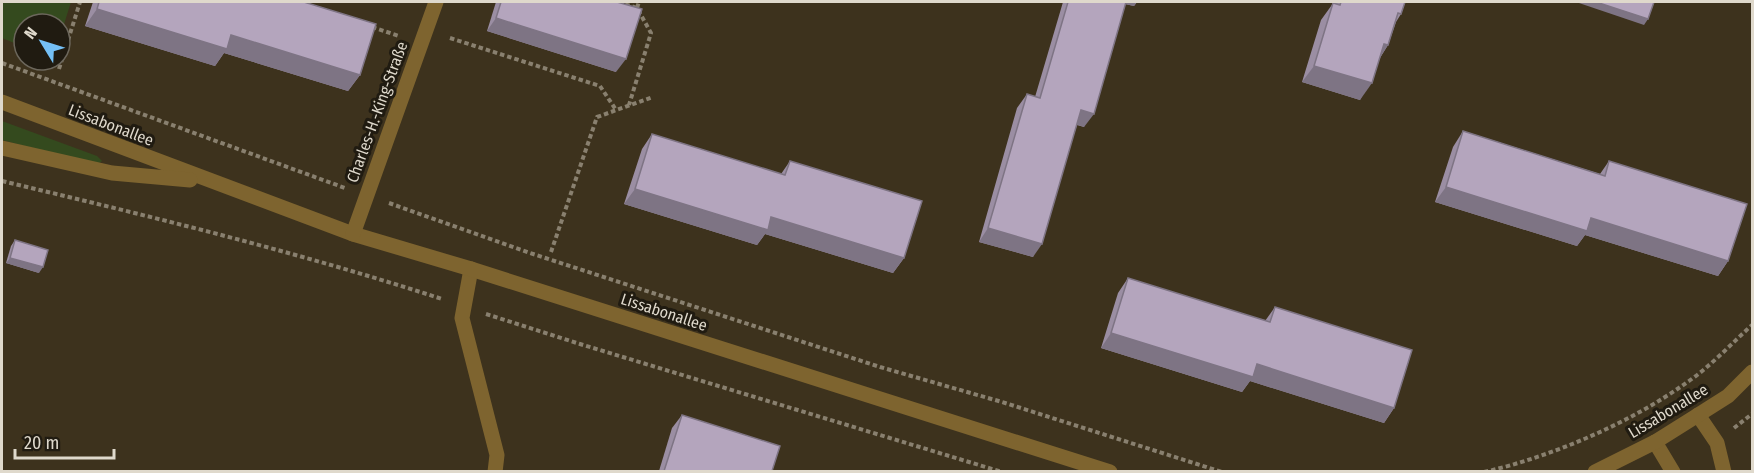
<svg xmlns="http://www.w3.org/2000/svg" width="1754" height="473" viewBox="0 0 1754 473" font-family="'Fira Sans Condensed',sans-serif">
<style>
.green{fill:#344a1e}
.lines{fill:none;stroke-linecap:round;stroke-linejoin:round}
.path{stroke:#89806f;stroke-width:4;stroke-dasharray:4.5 3;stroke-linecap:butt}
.lane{stroke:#7e642f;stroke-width:15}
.street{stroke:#7e642f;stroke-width:15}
.wall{fill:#9b8ea3}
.shaded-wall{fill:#7e7484}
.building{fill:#b4a5bd;stroke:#7e7484;stroke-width:1.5}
.labels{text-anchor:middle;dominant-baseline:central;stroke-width:6;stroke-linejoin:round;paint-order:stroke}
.street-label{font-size:16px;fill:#dfd9cc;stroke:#201b11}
</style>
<rect width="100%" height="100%" fill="#3d321d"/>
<g class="green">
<polygon points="2,2 71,2 60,37 60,24 24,24 24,47 2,38"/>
<polygon points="2,121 97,156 102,161 98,164 90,163 2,140"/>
</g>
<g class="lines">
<g class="path">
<polyline points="618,2 637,8 651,33 629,105"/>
<polyline points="637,8 639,2"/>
<polyline points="372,27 399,36"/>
<polyline points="450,38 600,86 616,110"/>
<polyline points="2,63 345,188"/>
<polyline points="59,69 80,2"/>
<path d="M2 181C149 216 298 252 442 299"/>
<polyline points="389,203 530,253 880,367 1002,402 1222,472"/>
<polyline points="551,252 597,117 653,97"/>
<polyline points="486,314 580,344 1002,472"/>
<polyline points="1734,428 1752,414"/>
<path d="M1484 472C1551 457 1630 423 1686 383 1710 367 1731 344 1752 325"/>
</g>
<polyline class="lane" points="471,269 462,318 497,455 495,472"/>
<g class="street">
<polyline points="2,102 353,234 471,269 1110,472"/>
<polyline points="2,148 112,173 190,180"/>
<polyline points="353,234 436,2"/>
<polyline points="1698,415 1717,443 1724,472"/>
<polyline points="1655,442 1673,472"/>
<polyline points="1595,472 1655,442 1698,415 1728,396 1752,372"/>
</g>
</g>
<g class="wall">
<polygon points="93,2 304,2 360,75 348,91 224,53 215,66 85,26"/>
<polygon points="496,2 617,2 616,72 487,31"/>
<polygon points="1063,2 1137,2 1134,6 1125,4 1084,127 1077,125 1033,257 979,242 1017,108 1027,94 1035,97"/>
<polygon points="1334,2 1405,2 1401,14 1396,22 1388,45 1380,58 1360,100 1302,82 1321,20"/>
<polygon points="1463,131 1600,174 1609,161 1728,261 1718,276 1585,235 1577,246 1435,202 1453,147"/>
<polygon points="652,134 781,174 790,161 904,258 893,273 765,234 757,245 624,204 642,149"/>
<polygon points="15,240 39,273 6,263 11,246"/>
<polygon points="1128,278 1265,321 1275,307 1394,408 1384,423 1250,381 1242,392 1101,348 1118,293"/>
<polygon points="682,415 772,471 659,471 672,428"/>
</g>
<g class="shaded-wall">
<polygon points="1121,2 1137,2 1134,6 1120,3"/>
<polygon points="1576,2 1596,2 1648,19 1644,25"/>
<polygon points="97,9 231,35 360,75 348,91 224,53 215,66 85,26"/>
<polygon points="496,18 626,59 616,72 487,31"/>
<polygon points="1384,44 1388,45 1377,62"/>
<polygon points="1314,66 1372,83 1360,100 1302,82"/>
<polygon points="1081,110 1094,114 1084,127 1072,123"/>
<polygon points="1446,187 1591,218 1728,261 1718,276 1585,235 1577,246 1435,202"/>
<polygon points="635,189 771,217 904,258 893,273 765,234 757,245 624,204"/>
<polygon points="988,228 1042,244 1033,257 979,242"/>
<polygon points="10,258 43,267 39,273 6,263"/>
<polygon points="1111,333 1257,364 1394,408 1384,423 1250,381 1242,392 1101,348"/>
</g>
<g class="building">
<polygon points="99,2 304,2 376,24 360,75 231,35 227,49 97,9"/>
<polygon points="501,2 617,2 642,9 626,59 496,18"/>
<polygon points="1068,2 1126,2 1094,114 1081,110 1042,244 988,228 1027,94 1040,98"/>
<polygon points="1341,2 1405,2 1401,14 1398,13 1388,45 1384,44 1372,83 1314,66 1333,3 1340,5"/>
<polygon points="1596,2 1654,2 1648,19"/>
<polygon points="1463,131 1605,176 1609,161 1747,204 1728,261 1591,218 1587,231 1446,187"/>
<polygon points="652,134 785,175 790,161 922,201 904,258 771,217 768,230 635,189"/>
<polygon points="15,240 48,250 43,267 10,258"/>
<polygon points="1128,278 1270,322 1275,307 1412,350 1394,408 1257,364 1253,377 1111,333"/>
<polygon points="682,415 780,446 772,471 664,471"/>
</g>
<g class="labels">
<g class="street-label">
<text transform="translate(377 112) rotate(-70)">Charles-H.-King-Straße</text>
<text transform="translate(111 125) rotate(21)">Lissabonallee</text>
<text transform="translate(664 312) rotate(18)">Lissabonallee</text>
<text transform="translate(1668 411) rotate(-31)">Lissabonallee</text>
</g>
</g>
<rect width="1754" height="473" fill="none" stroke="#dfd9cc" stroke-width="6"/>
<g transform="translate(42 42) rotate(308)"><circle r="28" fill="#201b11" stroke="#6c675c" stroke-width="1.5"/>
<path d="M0-4.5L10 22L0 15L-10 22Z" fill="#75c0f6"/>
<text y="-9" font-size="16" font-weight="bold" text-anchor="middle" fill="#dfd9cc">N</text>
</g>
<path d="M15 449v9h99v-9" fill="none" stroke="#dfd9cc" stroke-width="3"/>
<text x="24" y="449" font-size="18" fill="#dfd9cc" stroke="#201b11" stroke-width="4.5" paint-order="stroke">20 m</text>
</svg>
